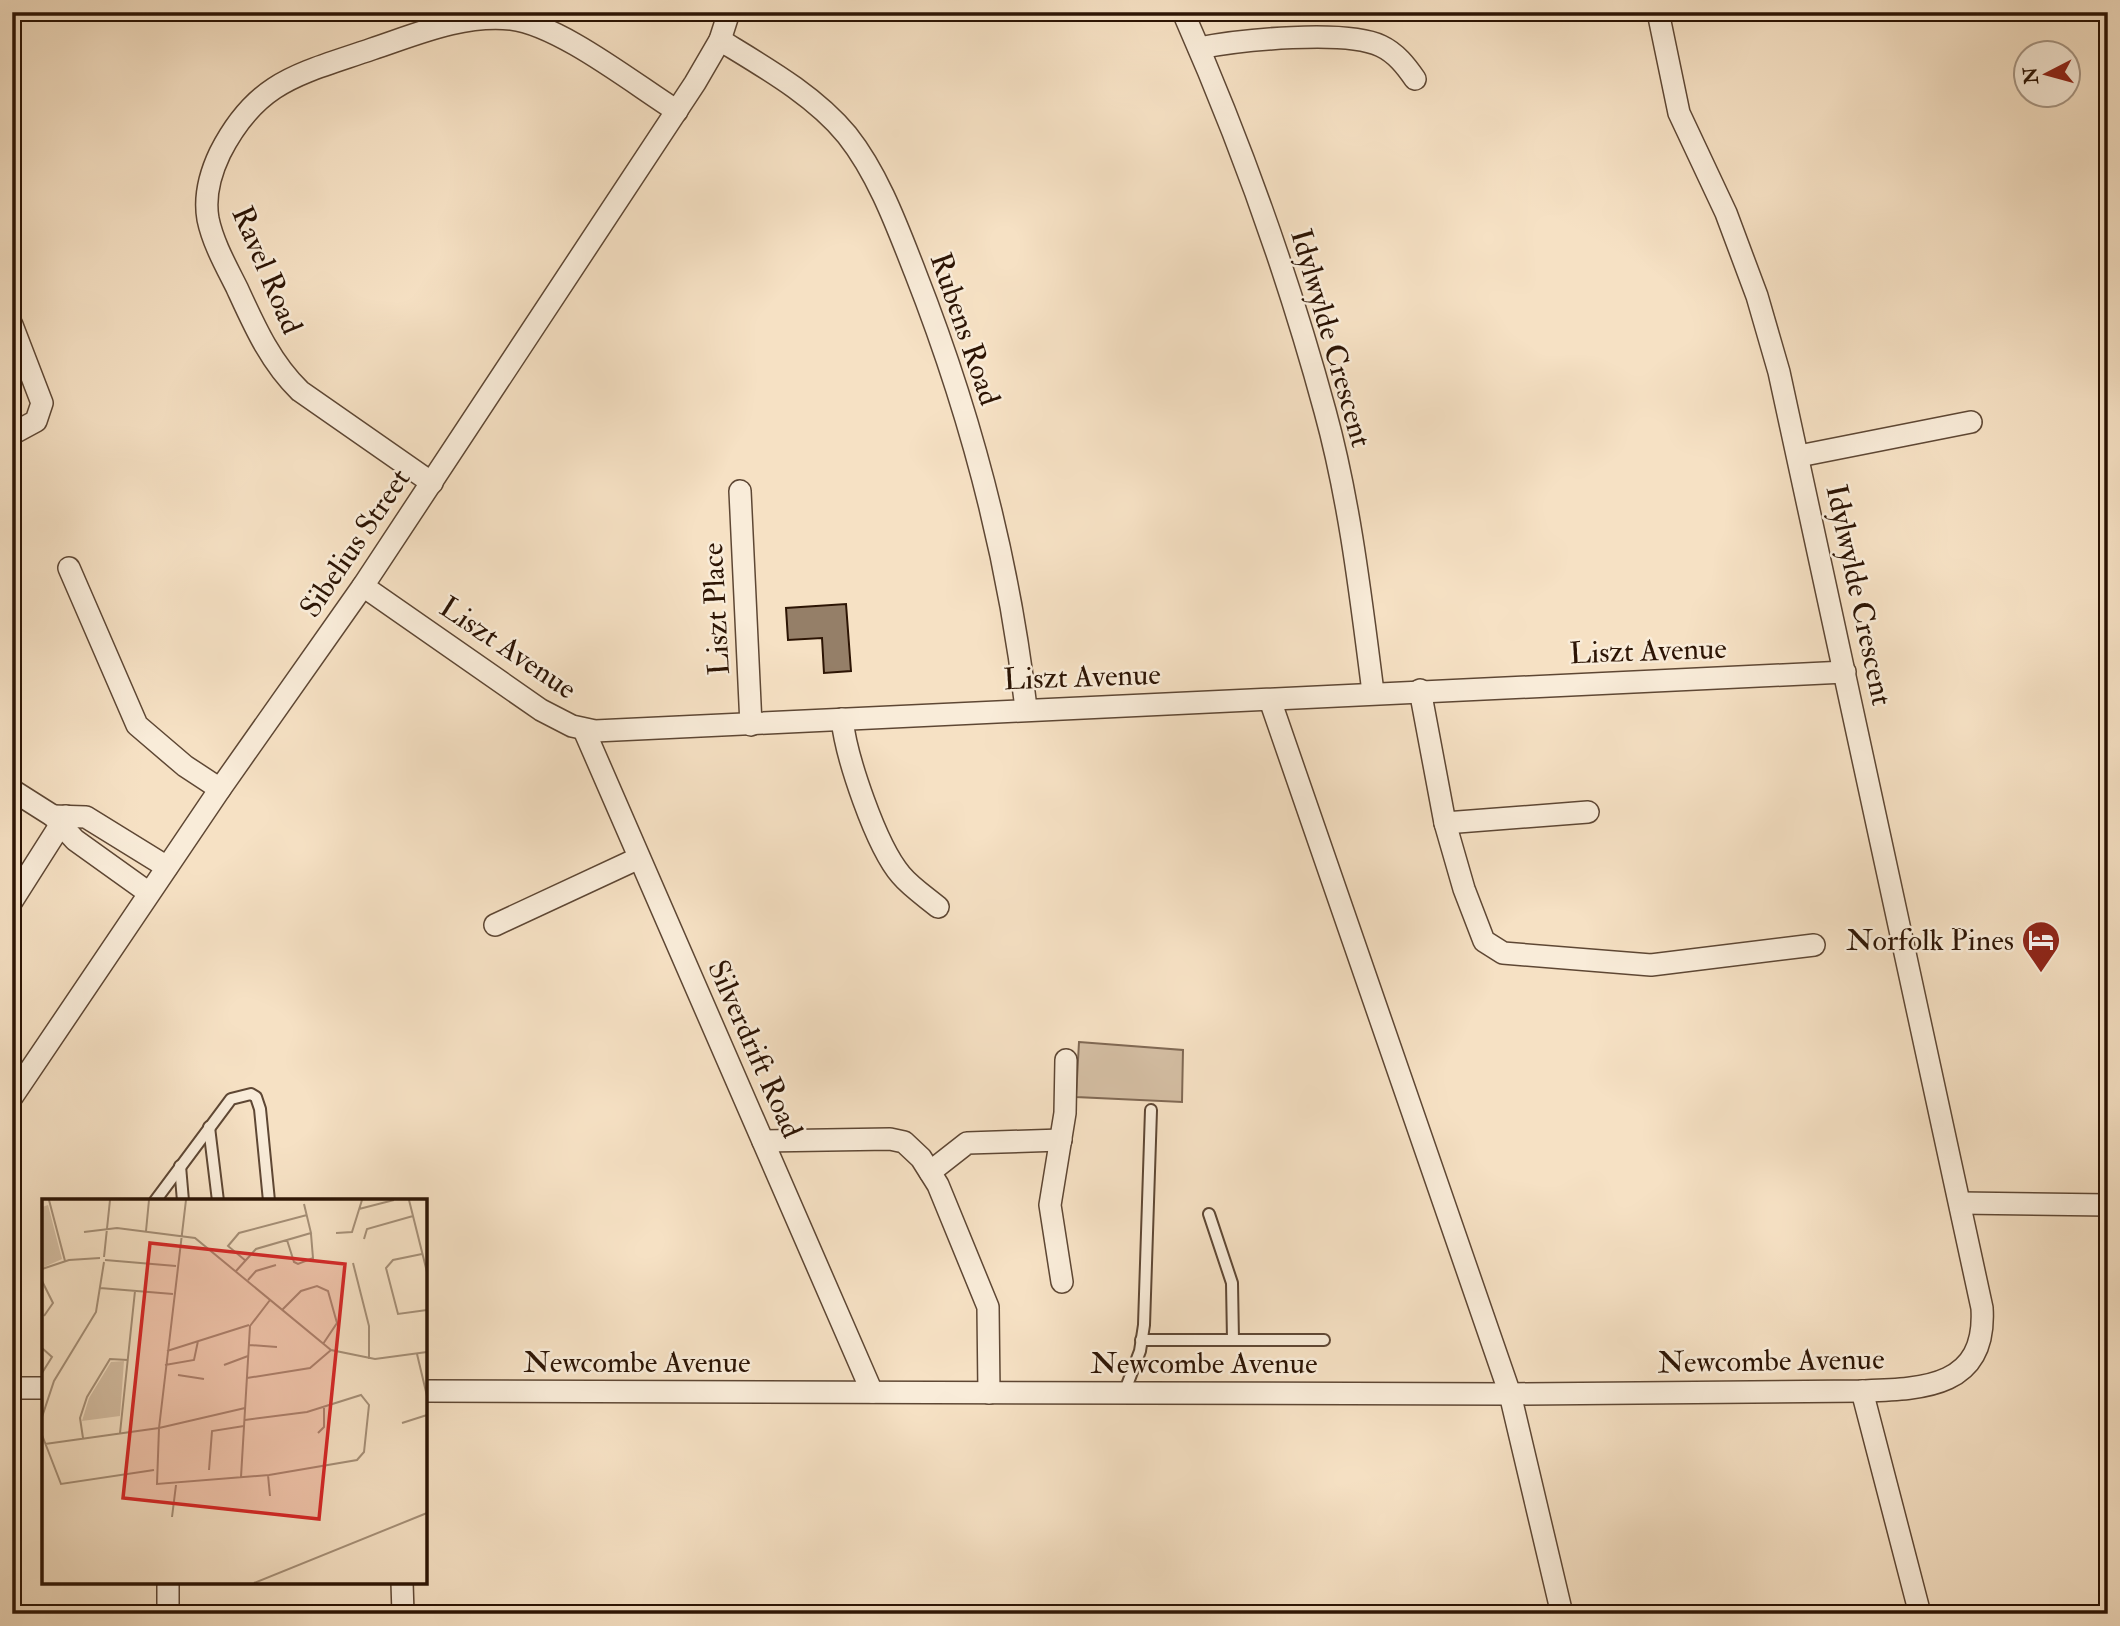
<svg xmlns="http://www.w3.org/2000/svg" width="2120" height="1626" viewBox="0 0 2120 1626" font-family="'IM FELL Double Pica',serif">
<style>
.green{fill:#d4bea3;stroke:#806954;stroke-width:2}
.building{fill:#957f68;stroke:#2c1404;stroke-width:2}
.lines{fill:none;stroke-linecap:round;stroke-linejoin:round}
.service-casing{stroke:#5e4734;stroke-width:14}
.minor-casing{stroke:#5e4734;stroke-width:24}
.service{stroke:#f9ecd9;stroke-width:10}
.minor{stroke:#f9ecd9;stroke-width:21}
.labels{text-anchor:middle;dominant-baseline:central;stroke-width:5;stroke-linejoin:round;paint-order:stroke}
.street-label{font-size:30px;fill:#2c1404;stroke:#f9ecd9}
.poi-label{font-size:30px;fill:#2c1404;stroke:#f9ecd9;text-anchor:end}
.inset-road{fill:none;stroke:#a58f77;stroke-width:2}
.view{fill:#d62828;fill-opacity:0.15;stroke:#d62828;stroke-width:3.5}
.inset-edge{fill:none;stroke:#2c1404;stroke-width:3.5}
</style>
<rect width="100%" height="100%" fill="#f6e1c4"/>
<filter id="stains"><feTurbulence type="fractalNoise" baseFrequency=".00286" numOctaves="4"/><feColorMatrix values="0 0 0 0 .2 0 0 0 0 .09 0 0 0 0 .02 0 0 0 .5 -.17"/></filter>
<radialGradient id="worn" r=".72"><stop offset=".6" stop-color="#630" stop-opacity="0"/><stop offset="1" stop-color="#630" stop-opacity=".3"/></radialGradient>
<polygon class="green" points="1079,1042 1183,1050 1182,1102 1076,1097"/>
<polygon class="building" points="846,604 851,671 824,673 822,638 788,640 786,608"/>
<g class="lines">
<defs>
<g id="service">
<polyline points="209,1127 218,1201"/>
<polyline points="180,1166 183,1201"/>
<polyline points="155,1201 231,1099 251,1094 256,1097 260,1109 269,1201"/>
<polyline points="1209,1214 1232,1283 1233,1340"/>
<polyline points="1141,1340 1324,1340"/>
<polyline points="1124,1393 1140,1351 1144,1325 1151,1110"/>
</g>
<g id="minor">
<path d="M1183 12C1240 141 1288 275 1325 411 1350 502 1361 599 1373 692"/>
<path d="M720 40C764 67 814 95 847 135 878 174 897 226 915 272 970 412 1009 559 1026 708"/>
<path d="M1199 48C1240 40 1345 29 1381 46 1396 53 1406 66 1415 79"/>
<polyline points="12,325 42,403 36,421 12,434"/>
<polyline points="1799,456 1971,422"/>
<path d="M432 483 300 391C270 362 254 325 237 288 226 266 213 243 208 219 204 196 210 174 220 153 257 80 300 74 372 49 417 34 462 14 511 19 560 25 634 84 677 111"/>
<polyline points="740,491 751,725"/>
<polyline points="69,568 137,725 185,766 220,789"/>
<polyline points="363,586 541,710 572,726 595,731 1845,672"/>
<polyline points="1420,690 1445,823 1464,889 1484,941 1503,953 1651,965 1814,945"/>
<polyline points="1270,700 1510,1394 1562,1614"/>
<path d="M842 719C846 757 876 846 901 875 911 887 926 897 938 907"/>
<polyline points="584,730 872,1392"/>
<polyline points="12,790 53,816 75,840 149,893"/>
<polyline points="53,816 86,817 167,867"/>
<polyline points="1445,823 1588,812"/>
<polyline points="12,901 66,816"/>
<polyline points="495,925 639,858"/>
<polyline points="12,1097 220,789 363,586 695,83 720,40 729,12"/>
<polyline points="763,1141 890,1139 904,1142 921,1158 938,1185 988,1307 989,1393"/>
<polyline points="930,1172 967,1143 1061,1140"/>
<polyline points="1960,1203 2108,1205"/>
<polyline points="1062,1282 1050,1205 1065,1113 1066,1060"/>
<polyline points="12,1388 44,1388"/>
<path d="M425 1391 1510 1394 1862 1391C1923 1389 1987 1388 1982 1308L1779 372 1757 296 1726 213 1679 113 1658 12"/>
<polyline points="1862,1391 1920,1614"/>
<polyline points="168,1582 168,1614"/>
<polyline points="402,1582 403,1614"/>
</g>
</defs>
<use href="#service" class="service-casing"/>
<use href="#minor" class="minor-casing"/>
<use href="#service" class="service"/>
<use href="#minor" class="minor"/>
</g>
<defs>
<symbol id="hotel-pin" viewBox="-11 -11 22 30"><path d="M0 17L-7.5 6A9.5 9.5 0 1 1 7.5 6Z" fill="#8f2418" stroke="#f9ecd9"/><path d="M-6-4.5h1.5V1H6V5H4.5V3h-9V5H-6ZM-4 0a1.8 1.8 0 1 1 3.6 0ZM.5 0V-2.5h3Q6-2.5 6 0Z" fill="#fff"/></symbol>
</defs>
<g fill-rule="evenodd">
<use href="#hotel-pin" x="2019" y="918" width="44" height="60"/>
</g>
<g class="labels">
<g class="street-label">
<text transform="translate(267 270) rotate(67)">Ravel Road</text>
<text transform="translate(965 329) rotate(71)">Rubens Road</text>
<text transform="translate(1331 338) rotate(74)">Idylwylde Crescent</text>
<text transform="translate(355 543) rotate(-56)">Sibelius Street</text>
<text transform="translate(1859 595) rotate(78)">Idylwylde Crescent</text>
<text transform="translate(716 609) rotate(-93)">Liszt Place</text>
<text transform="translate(508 648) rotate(34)">Liszt Avenue</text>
<text transform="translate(1648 651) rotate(-2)">Liszt Avenue</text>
<text transform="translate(1082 677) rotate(-2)">Liszt Avenue</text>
<text transform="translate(755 1049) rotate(66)">Silverdrift Road</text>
<text transform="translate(1771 1361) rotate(-1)">Newcombe Avenue</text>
<text x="637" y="1362">Newcombe Avenue</text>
<text x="1204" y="1363">Newcombe Avenue</text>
</g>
<g class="poi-label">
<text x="2014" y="940">Norfolk Pines</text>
</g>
</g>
<g transform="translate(42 1199)">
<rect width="385" height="385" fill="#f6e1c4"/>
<path d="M6 6 20 60 0 69V8ZM82 162 78 217 40 222 47 199 69 163Z" fill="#d4bea3"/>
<path class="inset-road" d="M7 1 23 62M144 1 117 229 115 285 227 276 315 261 322 253 327 206 319 196 265 213 203 221M367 1 385 73M317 10 352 1M104 32 107 1M42 33 75 29 153 39 289 151 333 160 385 153M294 34 310 33 320 1M322 40 325 30 371 17M245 41 252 63 256 65 271 59 269 35M380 55 351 61 344 69 356 115 385 111M62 58 68 1M63 61 134 67M204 62 186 47 197 34 265 16M311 64 327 127V160M0 70 27 61 58 59M194 72 214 50 269 34 262 5M206 81 214 72 234 66M0 82 11 104 2 117M58 89 131 95M240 111 259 92 275 87 286 92 295 124 281 145M207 146 235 148M0 149 10 158 0 174M125 152 207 126M375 155 385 197M123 166 152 161 156 142M182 166 206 157M136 176 162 180M205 179 268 169 289 151M0 218 12 182 54 113 62 63M360 224 385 216M78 234 93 92M276 234 282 228V209M0 236 19 285 112 271M41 239 38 219 45 198 68 160 86 161M3 245 117 229 203 209M167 271 170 232 202 227M226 276 228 297M199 278 208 127 228 101M130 318 134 286M212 384 385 314"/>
<path class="view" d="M108 44 303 65 277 320 81 299Z"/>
<rect width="385" height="385" class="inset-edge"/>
</g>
<rect width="2120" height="1626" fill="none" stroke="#f6e1c4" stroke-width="42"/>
<rect x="14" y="14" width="2092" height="1598" fill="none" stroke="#2c1404" stroke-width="3.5"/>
<rect x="21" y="21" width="2078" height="1584" fill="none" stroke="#2c1404" stroke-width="2"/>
<g transform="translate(2047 74) rotate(264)"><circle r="33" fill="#f9ecd9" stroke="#a79684" stroke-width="2"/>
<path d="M0-5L12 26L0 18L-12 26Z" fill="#8f2418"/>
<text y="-10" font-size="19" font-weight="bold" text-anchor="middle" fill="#2c1404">N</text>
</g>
<rect width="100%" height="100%" filter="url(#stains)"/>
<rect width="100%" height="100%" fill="url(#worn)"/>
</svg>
